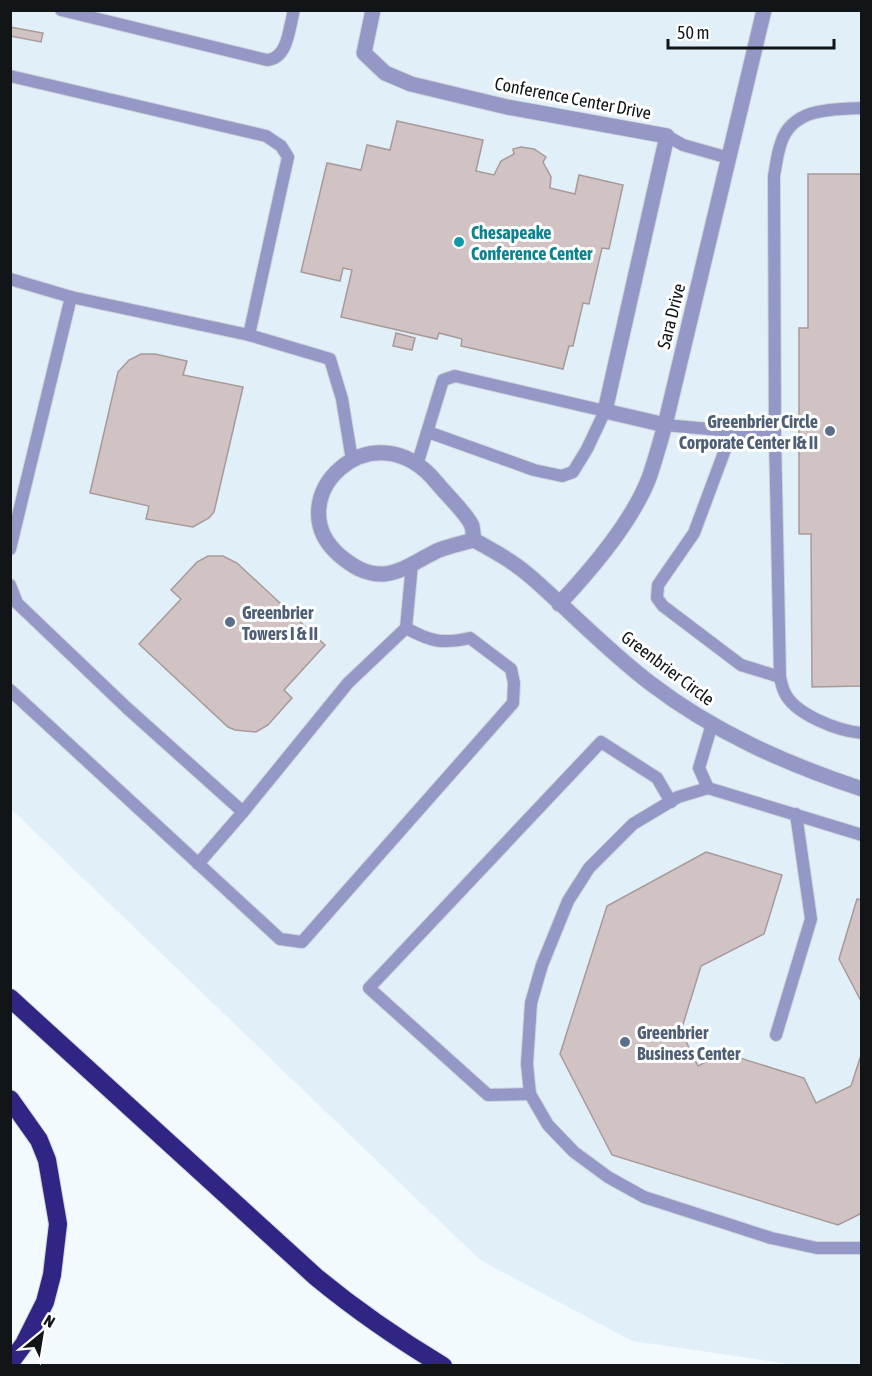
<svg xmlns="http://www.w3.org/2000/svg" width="872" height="1376" viewBox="0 0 872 1376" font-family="'Asap Condensed',sans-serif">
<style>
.built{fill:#e1eff8}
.building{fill:#d1c3c3;stroke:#a79a99;stroke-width:1.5}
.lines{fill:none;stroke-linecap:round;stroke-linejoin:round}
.lane-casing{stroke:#cfd5d9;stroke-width:14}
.street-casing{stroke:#cfd5d9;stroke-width:17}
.highway-casing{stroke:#cfd5d9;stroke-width:20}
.lane{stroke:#9498c7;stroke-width:12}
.street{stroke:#9498c7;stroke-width:15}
.highway{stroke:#302485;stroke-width:18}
.culture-dot{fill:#0f9aa8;stroke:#fff;stroke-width:2}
.service-dot{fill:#5c6f8a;stroke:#fff;stroke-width:2}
.labels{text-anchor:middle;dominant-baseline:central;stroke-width:6;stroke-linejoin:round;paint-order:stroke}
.street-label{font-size:18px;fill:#111518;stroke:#fff}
.culture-label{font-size:18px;font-weight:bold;fill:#0d838f;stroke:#fff;text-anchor:start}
.service-label{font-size:18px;font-weight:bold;fill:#4e5e75;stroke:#fff;text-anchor:start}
</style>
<rect width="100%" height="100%" fill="#f3fafe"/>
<polygon class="built" points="10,11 861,11 861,1365 796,1365 632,1341 480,1260 11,809"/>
<g class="building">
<polygon points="10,27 43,33 41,42 10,36"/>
<polygon points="397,121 483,140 476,171 494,175 501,161 514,154 513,149 521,147 534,149 546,157 543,162 551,177 550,188 575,194 579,175 623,185 609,249 602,248 589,304 583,303 573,346 569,346 563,369 461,346 462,339 439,333 437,339 341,317 352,270 343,268 340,281 301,272 327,163 361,170 367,145 390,150"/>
<polygon points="808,174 862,174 862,686 812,687 811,534 799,534 799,328 808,328"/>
<polygon points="396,333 415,338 412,350 393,346"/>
<polygon points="141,354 155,354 187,361 183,375 243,387 214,512 209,518 193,527 146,519 149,506 90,493 118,372 129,360"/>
<polygon points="208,556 223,556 237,563 325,645 284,690 292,698 268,725 256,732 235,730 228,727 139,644 181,599 171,590 197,562"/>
<polygon points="706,852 782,875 764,934 701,966 681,1031 698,1066 724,1053 804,1078 816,1103 851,1086 862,1052 862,1213 838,1225 612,1155 560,1054 607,906"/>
<polygon points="857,899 862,900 862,1003 839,959"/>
</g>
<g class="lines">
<defs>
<g id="lane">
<path d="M61 10 267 60C288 59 289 28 294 10"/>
<polyline points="10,76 266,136 281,146 288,157 249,335"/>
<polyline points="667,136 683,145 729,158"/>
<polyline points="10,279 71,297"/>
<path d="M665 425 775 435 780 677C781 681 782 687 784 691 793 714 838 731 862 733"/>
<polyline points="732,431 694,533 658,585 657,598 663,606 741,665 780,677"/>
<path d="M775 435 774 176C776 166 777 154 781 143 792 108 831 109 862 108"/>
<polyline points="417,465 443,380 455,376 605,411 587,449 573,472 562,476 534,470 428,432"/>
<polyline points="10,549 71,297 249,335 330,359 342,399 352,460"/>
<polyline points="10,585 17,603 127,708 243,812 348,683 406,628 412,564"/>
<path d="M10 690 280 939 302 942 513 703 514 683 511 669 470 638C443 644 431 642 406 628"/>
<polyline points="712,724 699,768 708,788 862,835"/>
<polyline points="708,788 678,797 633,824 589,868 568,901 542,965 531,1003 527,1064 530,1094 548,1125 574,1152 608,1177 644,1197 771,1238 817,1248 862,1248"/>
<polyline points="198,864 243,812"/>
<polyline points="776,1035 811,919 796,814"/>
<polyline points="530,1094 488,1095 369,988 601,742 657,778 671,802"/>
</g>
<g id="street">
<polyline points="373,10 364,53 385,73 411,84 507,107 667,136 605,411 665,425"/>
<path d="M474 540C473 535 473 530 472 526 468 515 445 493 437 483 373 404 276 499 339 555 352 566 366 575 384 574 404 572 421 558 439 550 450 546 462 543 474 540 494 551 514 562 531 577 571 612 608 651 650 683 714 732 786 764 862 789"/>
<path d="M559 604C591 570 632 522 649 478 655 461 660 442 665 425L764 10"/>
</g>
<g id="highway">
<path d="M10 998 316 1277C356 1310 398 1339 443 1366"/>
<polyline points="10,1099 39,1140 47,1160 58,1224 52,1275 45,1302 24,1344 10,1363"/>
</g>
</defs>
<use href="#lane" class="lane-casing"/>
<use href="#street" class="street-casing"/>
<use href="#highway" class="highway-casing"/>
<use href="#lane" class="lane"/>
<use href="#street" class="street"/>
<use href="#highway" class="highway"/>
</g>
<circle class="culture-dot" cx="459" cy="242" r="6"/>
<g class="service-dot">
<circle cx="830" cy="431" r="6"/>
<circle cx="230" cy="622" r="6"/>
<circle cx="625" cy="1042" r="6"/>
</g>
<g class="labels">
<g class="street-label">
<text transform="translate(573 98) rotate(11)">Conference Center Drive</text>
<text transform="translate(671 316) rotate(-76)">Sara Drive</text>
<text transform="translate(668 668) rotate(37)">Greenbrier Circle</text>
</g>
<g class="culture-label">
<text x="471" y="232">Chesapeake<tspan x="471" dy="21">Conference Center</tspan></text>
</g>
<g class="service-label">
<text x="818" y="421" text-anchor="end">Greenbrier Circle<tspan x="818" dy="21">Corporate Center I&amp; II</tspan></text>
<text x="242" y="612">Greenbrier<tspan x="242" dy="21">Towers I &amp; II</tspan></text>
<text x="637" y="1032">Greenbrier<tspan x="637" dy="21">Business Center</tspan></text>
</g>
</g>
<rect width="872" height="1376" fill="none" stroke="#111518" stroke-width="24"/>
<g transform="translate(42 1334) rotate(30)" stroke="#ffffff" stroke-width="4.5" paint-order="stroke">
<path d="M0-4.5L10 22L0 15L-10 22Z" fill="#111518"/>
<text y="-9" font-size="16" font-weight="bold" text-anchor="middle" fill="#111518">N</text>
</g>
<path d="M668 39v9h166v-9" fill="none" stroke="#111518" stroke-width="3"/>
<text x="677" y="39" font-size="18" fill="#111518" stroke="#ffffff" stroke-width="4.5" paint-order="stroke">50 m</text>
</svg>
